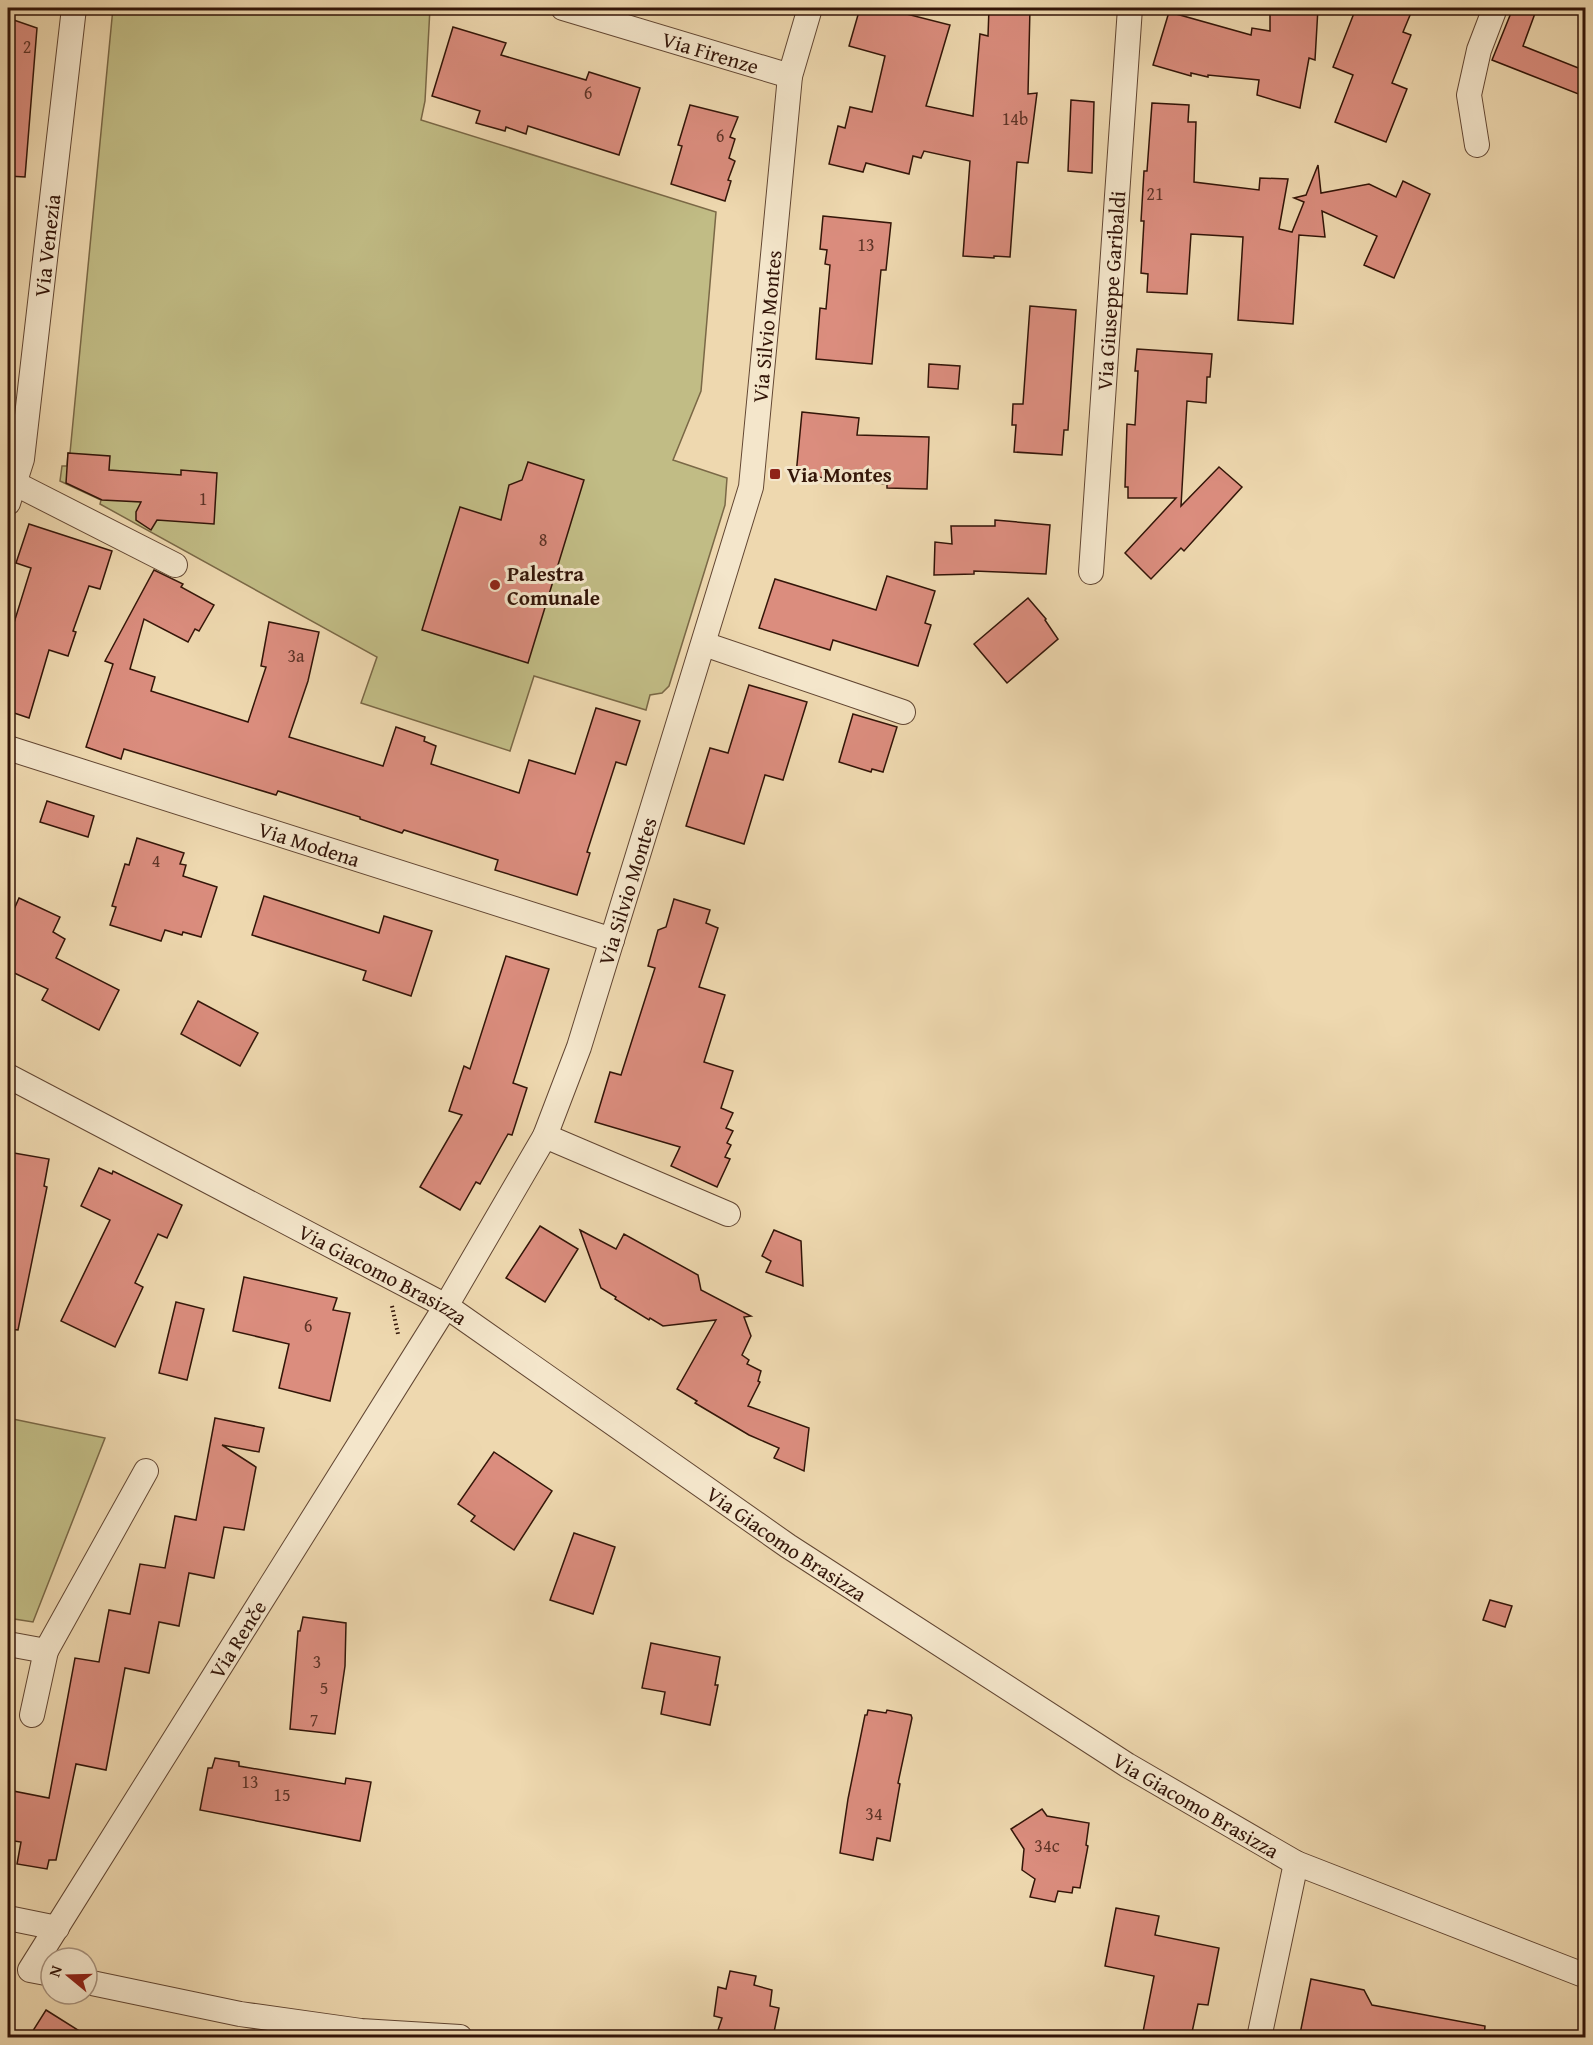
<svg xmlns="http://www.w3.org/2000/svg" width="1593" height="2045" viewBox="0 0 1593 2045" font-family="'Gentium Book Plus',serif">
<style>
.green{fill:#c1bc85;stroke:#7a6846;stroke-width:1.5}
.building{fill:#db8d7e;stroke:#331508;stroke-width:1.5}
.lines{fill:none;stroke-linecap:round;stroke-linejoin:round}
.minor-casing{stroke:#624632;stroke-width:26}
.path{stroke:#331508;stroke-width:4;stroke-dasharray:1.5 3;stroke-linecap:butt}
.minor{stroke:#f4e6cb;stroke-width:24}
.poi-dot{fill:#8f2418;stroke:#f4e6cb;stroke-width:2}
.labels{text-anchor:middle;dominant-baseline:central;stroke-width:6;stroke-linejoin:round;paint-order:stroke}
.number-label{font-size:18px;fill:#5d3326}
.street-label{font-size:21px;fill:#331508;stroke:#f4e6cb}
.poi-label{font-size:21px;font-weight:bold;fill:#331508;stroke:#f4e6cb;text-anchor:start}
</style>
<rect width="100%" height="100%" fill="#eed8af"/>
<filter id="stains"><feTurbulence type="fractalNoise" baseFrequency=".00333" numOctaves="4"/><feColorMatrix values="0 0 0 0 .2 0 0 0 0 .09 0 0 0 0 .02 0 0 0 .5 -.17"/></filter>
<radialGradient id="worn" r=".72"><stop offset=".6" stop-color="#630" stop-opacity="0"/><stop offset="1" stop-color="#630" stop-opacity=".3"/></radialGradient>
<g class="green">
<polygon points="113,8 430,8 425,101 421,120 716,212 701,391 673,460 727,478 725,505 669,686 662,693 650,695 646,710 534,676 510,751 361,703 377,657 100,504 101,500 60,481 62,466 67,466 68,453 70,453"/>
<polygon points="8,1418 105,1438 33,1622 8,1618"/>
</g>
<g class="building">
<polygon points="860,8 883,8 950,25 926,106 973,116 980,34 988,36 989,8 1030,8 1028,94 1037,93 1028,163 1017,162 1010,257 994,256 994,258 963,256 970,161 924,151 921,158 913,156 909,174 866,163 863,172 829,164 838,126 845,128 850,107 872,112 885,56 849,46"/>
<polygon points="1270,8 1318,8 1315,60 1309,58 1300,108 1257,95 1259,80 1208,75 1208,77 1191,73 1191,76 1153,65 1169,12 1251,35 1252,28 1270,31"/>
<polygon points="1356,8 1413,8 1403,32 1411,35 1392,83 1407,89 1386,142 1335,122 1353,75 1333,67"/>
<polygon points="1513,8 1537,8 1523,46 1586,71 1586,97 1492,60"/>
<polygon points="8,18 37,28 25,177 8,176"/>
<polygon points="453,27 506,43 501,55 586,80 589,72 640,88 619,155 528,126 526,134 506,127 505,131 476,123 480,111 432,96"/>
<polygon points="1071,100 1094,102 1092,173 1068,171"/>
<polygon points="1152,103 1189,105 1188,122 1196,122 1194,182 1259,190 1260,178 1288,179 1279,229 1292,232 1304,202 1294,198 1306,195 1318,165 1321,193 1369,184 1396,197 1403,181 1430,194 1394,278 1364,265 1377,236 1322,211 1325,237 1299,235 1293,324 1238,320 1243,237 1191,234 1187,294 1147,292 1148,274 1141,273 1144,221 1141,221 1144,171 1147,171"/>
<polygon points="690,105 738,117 730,137 735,139 729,158 735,161 728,180 731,181 725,201 671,184 682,146 678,145"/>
<polygon points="823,216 891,223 886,270 881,270 872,364 816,359 820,308 826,309 830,265 825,264 827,250 820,249"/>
<polygon points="1030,306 1076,310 1068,430 1064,430 1062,455 1014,452 1016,425 1012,425 1013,404 1023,404"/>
<polygon points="1137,349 1212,354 1210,377 1207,377 1206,403 1187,401 1181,506 1219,467 1242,487 1184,551 1181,548 1151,579 1125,553 1176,498 1128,498 1128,487 1125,487 1127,424 1135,425 1138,371 1135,371"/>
<polygon points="929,364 960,366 958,389 928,387"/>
<polygon points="802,412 859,418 857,435 929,437 927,489 887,488 887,484 796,475"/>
<polygon points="68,453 110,456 109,470 181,475 181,470 217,473 214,524 157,520 151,530 136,520 136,512 141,502 102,500 66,483"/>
<polygon points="528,462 584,480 528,663 422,630 460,507 501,520 509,485 522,480"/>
<polygon points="995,520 1050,525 1046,574 974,571 974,574 934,575 935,542 952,544 951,526 995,526"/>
<polygon points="29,524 112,551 100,589 89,586 73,631 76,632 68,656 49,650 29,718 8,711 8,642 31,568 16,563"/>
<polygon points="154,570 183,584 181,587 214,605 199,631 195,629 188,642 144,619 130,669 155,677 151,691 248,722 266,667 261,666 269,622 319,632 308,681 289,737 383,766 396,727 425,737 424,741 436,746 431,764 519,793 529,760 575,774 596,708 640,721 626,765 616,762 587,852 590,853 577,895 495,870 498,860 404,830 402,833 360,819 360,817 278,791 276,795 124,749 121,759 86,747 113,664 105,661"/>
<polygon points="887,576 935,591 925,623 931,625 918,666 833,640 830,650 759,628 775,579 876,610"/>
<polygon points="1028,598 1046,619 1045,620 1058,639 1007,683 974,644"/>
<polygon points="749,685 807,702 783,780 765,775 744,844 686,826 710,748 728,753"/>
<polygon points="853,714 897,727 883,772 872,769 871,772 839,762"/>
<polygon points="47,801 94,816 88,837 40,822"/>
<polygon points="137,838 184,853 180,864 186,865 183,876 217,887 201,937 183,932 182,935 165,930 161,941 110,925 116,907 112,906 125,864 129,865"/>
<polygon points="264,896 379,933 384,916 432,931 411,996 363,980 366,971 252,935"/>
<polygon points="19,898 60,917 53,932 65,939 56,958 119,990 99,1030 42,1000 48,989 8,970 8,923"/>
<polygon points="674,899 710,910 706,923 718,928 699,987 725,995 704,1062 733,1071 721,1108 733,1113 726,1128 733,1131 727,1143 731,1145 725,1157 730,1159 717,1187 671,1166 680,1147 595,1122 610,1072 621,1075 655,968 648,966 658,930 666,927"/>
<polygon points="506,956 549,969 513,1083 527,1088 512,1135 508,1134 480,1184 476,1182 460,1210 420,1187 462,1115 449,1111 464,1066 470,1069"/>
<polygon points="198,1001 258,1033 240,1066 181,1034"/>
<polygon points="8,1152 49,1159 44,1186 47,1187 18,1330 8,1329"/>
<polygon points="99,1168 112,1174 113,1171 182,1205 167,1238 158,1234 135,1283 143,1287 115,1347 61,1321 110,1220 81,1206"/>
<polygon points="540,1226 578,1249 545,1302 506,1278"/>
<polygon points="580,1230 616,1249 624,1234 698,1275 701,1290 751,1316 744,1317 751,1336 742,1355 749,1360 747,1364 761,1371 758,1381 760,1382 748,1406 809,1428 804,1471 774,1458 779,1448 749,1435 695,1403 697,1401 677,1389 716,1320 663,1326 650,1318 649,1320 615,1299 616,1297 601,1288"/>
<polygon points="774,1230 801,1241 803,1286 766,1272 771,1261 762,1256"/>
<polygon points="244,1277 337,1298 333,1310 350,1313 330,1401 279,1388 289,1344 233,1331"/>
<polygon points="176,1302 204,1309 187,1380 159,1373"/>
<polygon points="215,1418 264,1428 259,1452 222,1445 256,1467 244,1530 224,1527 214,1578 189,1573 179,1626 159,1622 149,1673 125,1668 106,1770 76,1764 56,1860 49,1860 47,1869 17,1864 21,1842 8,1840 8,1790 49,1798 75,1658 99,1662 109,1610 130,1614 140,1564 165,1568 175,1516 196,1520"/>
<polygon points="494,1452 552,1491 514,1550 471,1521 475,1516 458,1504"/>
<polygon points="574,1533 615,1547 593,1614 550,1600"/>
<polygon points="1490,1600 1512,1606 1505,1627 1483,1620"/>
<polygon points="303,1617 346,1623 345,1666 335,1734 290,1729 298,1631 300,1631"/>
<polygon points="651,1643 720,1657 715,1685 718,1685 710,1725 661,1714 665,1692 642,1688"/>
<polygon points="868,1710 886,1713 887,1710 911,1715 912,1718 898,1783 900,1784 890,1841 877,1838 873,1860 840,1853 848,1799 865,1715 867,1715"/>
<polygon points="215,1758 239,1762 239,1766 345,1784 346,1778 371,1782 360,1841 200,1810 208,1768 212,1768"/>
<polygon points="1042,1809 1047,1816 1089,1823 1086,1845 1088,1846 1080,1888 1073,1887 1072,1893 1058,1891 1055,1902 1030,1897 1035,1879 1022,1870 1024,1849 1011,1829"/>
<polygon points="1116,1908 1159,1916 1155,1935 1219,1948 1208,2005 1198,2004 1191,2037 1142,2037 1154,1976 1105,1966"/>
<polygon points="730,1971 756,1976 754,1985 772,1990 770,2006 779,2008 773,2037 751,2037 718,2030 722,2018 714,2016 718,1987 726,1989"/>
<polygon points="1311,1979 1364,1990 1372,2005 1485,2026 1484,2037 1315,2037 1300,2034"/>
<polygon points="46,2010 89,2037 29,2037"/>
</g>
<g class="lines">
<defs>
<g id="minor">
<path id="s1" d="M563 8 790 76"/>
<polyline points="1477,145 1469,95 1479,50 1495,8"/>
<polyline points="14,483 175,565"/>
<path id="s2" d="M8 503 22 459 74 8"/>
<path id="s3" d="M1091 572 1130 8"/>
<polyline points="704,644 903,712"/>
<path id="s4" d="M8 748 612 940"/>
<path id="s5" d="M8 1076 446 1306 788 1546 1127 1765 1296 1863 1586 1976"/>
<polyline points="545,1136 728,1214"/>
<polyline points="8,1644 46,1651 146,1471"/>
<polyline points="32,1715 46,1651"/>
<polyline points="8,1918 57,1928"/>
<path id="s6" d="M51 1974 30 1970 446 1306 545 1136 579 1047 751 487 790 76 810 8"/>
<polyline points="87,1982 240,2014 361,2031 460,2037"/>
<polyline points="1259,2038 1296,1863"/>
</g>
</defs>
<use href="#minor" class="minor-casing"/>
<polyline class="path" points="392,1306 398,1334"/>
<use href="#minor" class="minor"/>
</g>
<g class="poi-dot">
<rect x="769" y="468" width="12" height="12" rx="3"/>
<circle cx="495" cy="585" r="6"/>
</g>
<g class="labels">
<g class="number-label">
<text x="27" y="46">2</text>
<text x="588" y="92">6</text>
<text x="1015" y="118">14b</text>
<text x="720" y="135">6</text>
<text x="1155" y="193">21</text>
<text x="866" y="244">13</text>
<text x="203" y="498">1</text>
<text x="543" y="539">8</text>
<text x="296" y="655">3a</text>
<text x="156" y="860">4</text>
<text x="308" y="1325">6</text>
<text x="317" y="1661">3</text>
<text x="324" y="1687">5</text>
<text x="314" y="1719">7</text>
<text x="250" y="1781">13</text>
<text x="282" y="1794">15</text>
<text x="874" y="1813">34</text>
<text x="1047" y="1845">34c</text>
</g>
<g class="street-label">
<text stroke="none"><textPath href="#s1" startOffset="154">Via Firenze</textPath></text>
<text stroke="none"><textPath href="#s2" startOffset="261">Via Venezia</textPath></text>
<text stroke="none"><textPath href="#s3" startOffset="282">Via Giuseppe Garibaldi</textPath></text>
<text stroke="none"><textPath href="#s6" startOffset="1844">Via Silvio Montes</textPath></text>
<text stroke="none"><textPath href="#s4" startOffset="316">Via Modena</textPath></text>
<text stroke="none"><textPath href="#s6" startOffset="1260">Via Silvio Montes</textPath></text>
<text stroke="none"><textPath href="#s5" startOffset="424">Via Giacomo Brasizza</textPath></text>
<text stroke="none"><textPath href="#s5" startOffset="910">Via Giacomo Brasizza</textPath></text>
<text stroke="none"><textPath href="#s6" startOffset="412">Via Renče</textPath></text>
<text stroke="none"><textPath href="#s5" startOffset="1396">Via Giacomo Brasizza</textPath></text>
</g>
<g class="poi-label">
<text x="787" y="474">Via Montes</text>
<text x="507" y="573">Palestra<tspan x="507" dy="24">Comunale</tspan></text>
</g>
</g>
<rect width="1593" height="2045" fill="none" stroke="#eed8af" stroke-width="30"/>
<rect x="9" y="9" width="1575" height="2027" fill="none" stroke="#331508" stroke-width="3"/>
<rect x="15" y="15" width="1563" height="2015" fill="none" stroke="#331508" stroke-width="1.5"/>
<g transform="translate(69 1976) rotate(289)"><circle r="28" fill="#f4e6cb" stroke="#a7927d" stroke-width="1.5"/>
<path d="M0-4.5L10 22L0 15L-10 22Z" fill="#8f2418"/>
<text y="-9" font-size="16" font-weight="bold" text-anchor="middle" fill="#331508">N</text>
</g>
<rect width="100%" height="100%" filter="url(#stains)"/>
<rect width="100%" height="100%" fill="url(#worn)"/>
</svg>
